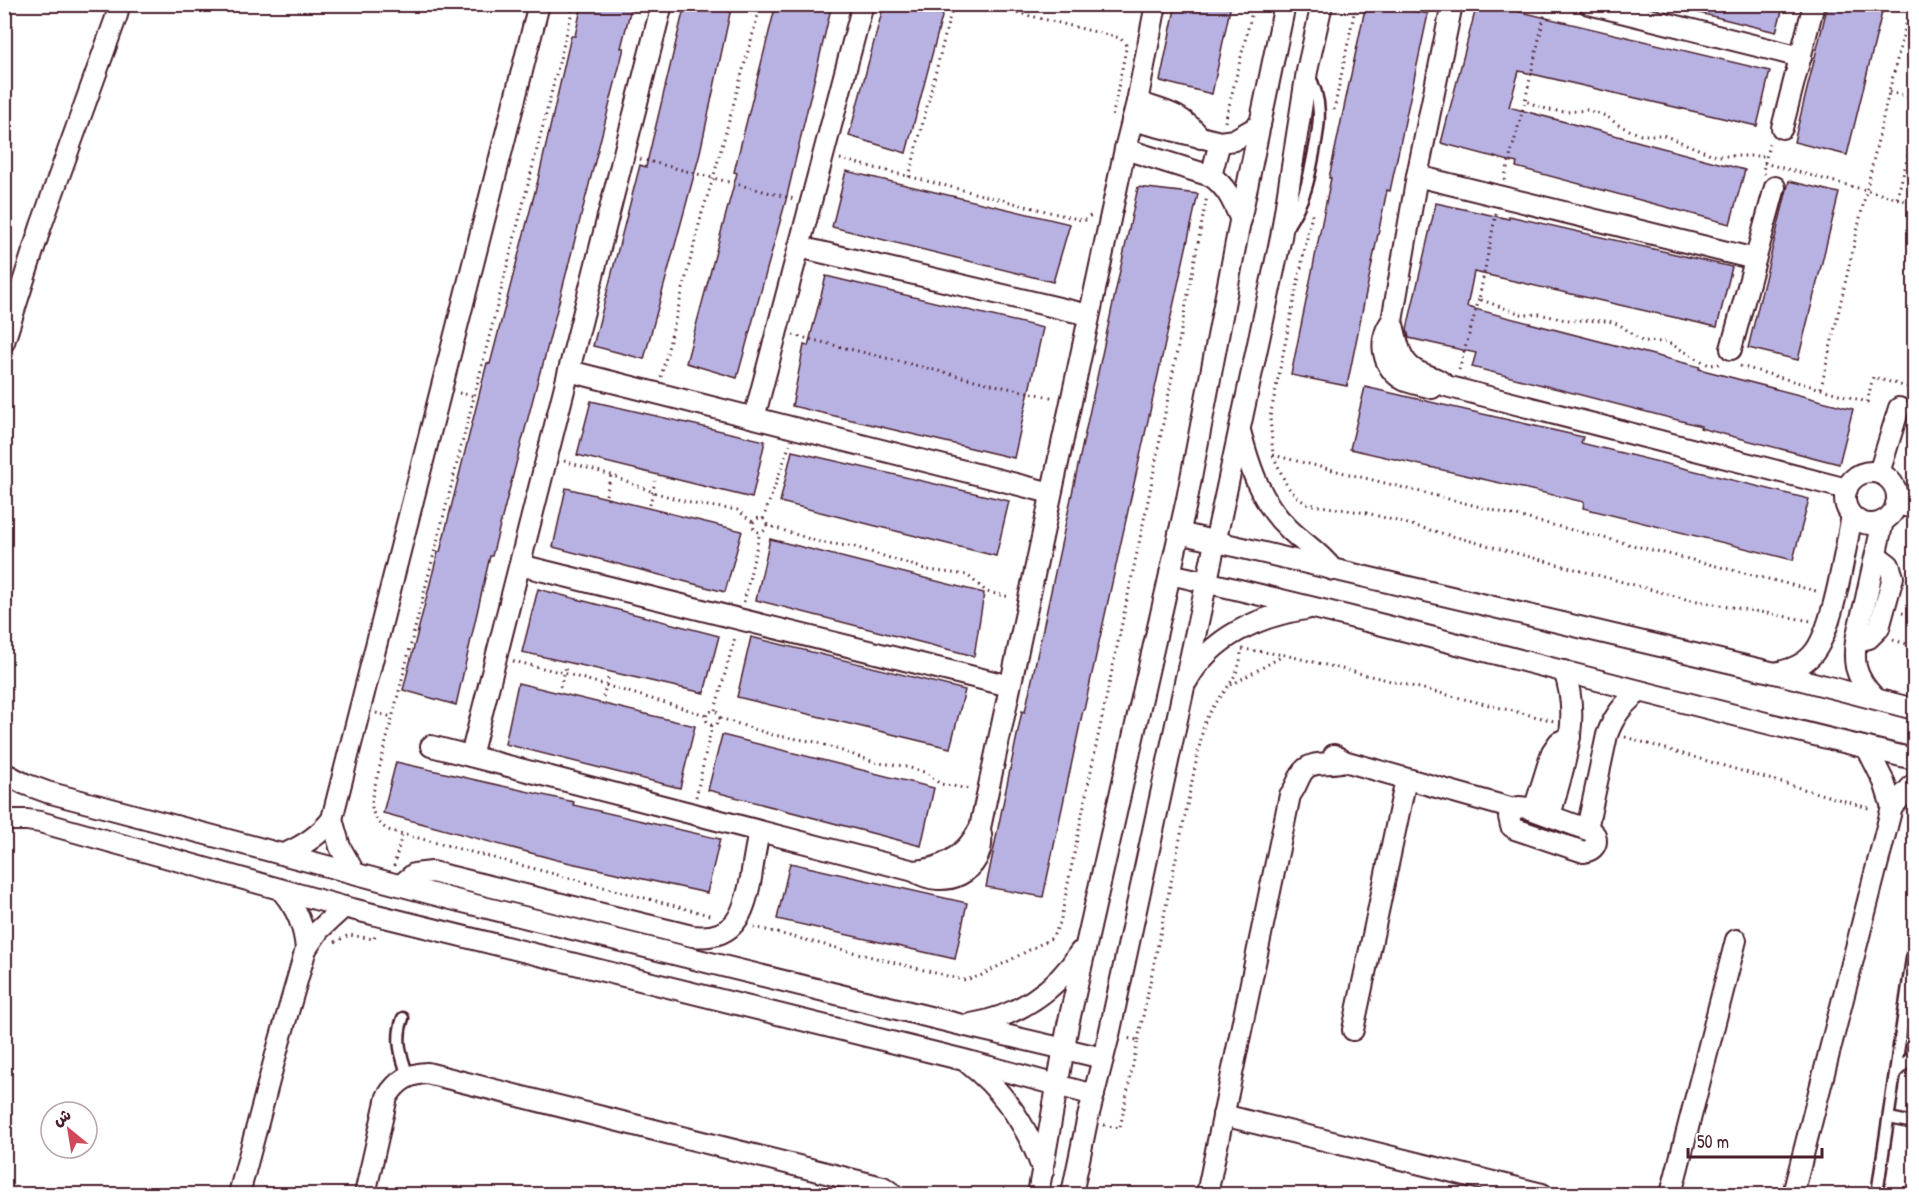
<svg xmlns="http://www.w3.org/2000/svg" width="1919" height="1199" viewBox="0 0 1919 1199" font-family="'Patrick Hand','Playpen Sans Arabic',sans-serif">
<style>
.building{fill:#b8b2e3;stroke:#4a1f2b;stroke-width:1.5}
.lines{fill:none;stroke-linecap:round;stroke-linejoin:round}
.service-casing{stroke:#4a1f2b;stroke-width:15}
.minor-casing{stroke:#4a1f2b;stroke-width:24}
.path{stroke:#4a1f2b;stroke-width:3;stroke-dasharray:1.5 4.5;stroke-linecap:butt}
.service{stroke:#fff;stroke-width:10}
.minor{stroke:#fff;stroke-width:20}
</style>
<rect width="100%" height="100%" fill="#fff"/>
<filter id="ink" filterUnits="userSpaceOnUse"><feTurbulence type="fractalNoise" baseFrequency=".0167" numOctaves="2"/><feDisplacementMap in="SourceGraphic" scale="12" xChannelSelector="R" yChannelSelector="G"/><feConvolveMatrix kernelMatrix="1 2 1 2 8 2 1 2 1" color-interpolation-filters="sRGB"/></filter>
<g filter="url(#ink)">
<g class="building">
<polygon points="582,4 632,4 621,48 624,48 542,368 541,368 492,556 490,556 456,705 403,690 438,552 440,552 487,363 490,364 538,180 571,36 575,36"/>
<polygon points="685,4 732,4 699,157 644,359 593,346 640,165 646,167"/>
<polygon points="776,4 832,4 786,200 737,378 686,363 737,173 734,172"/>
<polygon points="884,4 909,4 943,13 906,153 849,136"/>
<polygon points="1176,4 1231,4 1212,94 1160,81"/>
<polygon points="1366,4 1379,4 1428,14 1390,191 1387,190 1347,386 1291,375 1331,178 1329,178"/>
<polygon points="1477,4 1487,4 1770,71 1757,126 1519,71 1509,107 1745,170 1730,224 1516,167 1517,163 1441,143"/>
<polygon points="1687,4 1784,4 1776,32 1687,10"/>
<polygon points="1828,4 1884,4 1847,155 1794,142"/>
<polygon points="846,171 1070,224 1053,282 832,227"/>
<polygon points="1789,181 1839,193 1798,360 1748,348"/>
<polygon points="1138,187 1198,194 1084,710 1083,710 1043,897 986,887 1022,711 1025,712"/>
<polygon points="1436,203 1509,219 1509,216 1732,267 1717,327 1474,272 1467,307 1700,367 1699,369 1853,409 1839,464 1700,428 1701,426 1472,367 1476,353 1409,338 1407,329"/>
<polygon points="826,276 1043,328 1014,458 792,406 804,345 808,346"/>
<polygon points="1365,387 1583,437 1581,443 1809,499 1793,560 1583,508 1584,502 1350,449"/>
<polygon points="591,401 765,441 752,498 577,455"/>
<polygon points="792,451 1009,501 996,556 780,502"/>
<polygon points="566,488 742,531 725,592 553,547"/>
<polygon points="770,539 984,593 974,656 756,600"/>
<polygon points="538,589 719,636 704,693 522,652"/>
<polygon points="751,637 965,690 950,748 737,697"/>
<polygon points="518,683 695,726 680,788 505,744"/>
<polygon points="722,735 934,788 921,846 708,790"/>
<polygon points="396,762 574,802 573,805 720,839 707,893 557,860 383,813"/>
<polygon points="790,863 967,903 955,959 777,919"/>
</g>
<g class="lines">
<defs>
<g id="service">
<path d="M1287 227C1305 199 1308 184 1314 152 1320 124 1323 100 1308 74"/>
<path d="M403 1018C395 1039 401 1056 408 1076"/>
<polyline points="1895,1073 1914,1055"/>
<polyline points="1889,1118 1914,1123"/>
<polyline points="1877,1194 1914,945"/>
</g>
<g id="minor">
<polyline points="1589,4 1801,57"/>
<path d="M1137 102C1166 112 1180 112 1201 138"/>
<polyline points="1132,120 1220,142 1234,140 1260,125"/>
<polyline points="1782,128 1814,4"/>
<path d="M1125 149 1211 176C1227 187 1233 202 1241 220"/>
<polyline points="1211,176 1220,142"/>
<polyline points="1417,176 1755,259"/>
<polyline points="799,247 1089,315"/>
<path d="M1392 321C1398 341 1398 364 1421 373 1430 377 1439 378 1446 386L1847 489"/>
<polyline points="4,342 41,226 117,15 119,4"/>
<polyline points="1731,349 1775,187"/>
<polyline points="569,371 1051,493"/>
<path d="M1432 388C1423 385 1413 384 1404 380 1382 369 1377 339 1392 321L1417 176 1452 4"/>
<polyline points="754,418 863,4"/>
<path d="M1240 431C1250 468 1261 503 1289 529 1304 544 1320 552 1333 570"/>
<circle cx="1871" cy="498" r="26"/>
<polyline points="1879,473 1899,408"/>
<polyline points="1896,504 1914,508"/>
<polyline points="1179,533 1775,673 1914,709"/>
<polyline points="520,565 1010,686"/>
<path d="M1170 574C1419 630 1665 701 1914 759"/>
<polyline points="1857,641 1869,638 1879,628 1893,577 1889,565 1876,555"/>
<path d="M1775 673C1789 670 1802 666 1812 655 1833 633 1845 549 1852 516"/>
<path d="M1187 681C1211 637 1259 616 1306 609"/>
<path d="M1875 698C1866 689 1859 680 1856 667 1852 646 1860 623 1865 603 1871 575 1877 548 1883 521"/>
<path d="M431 746 914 871C945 891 985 872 981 834"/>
<polyline points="1867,748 1884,782 1892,807"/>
<polyline points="1334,755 1344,761 1514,809"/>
<polyline points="471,756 662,4"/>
<polyline points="4,773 25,784 47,792 455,900 962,1025 1103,1058"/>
<path d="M1519 807 1528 808 1591 831 1595 835C1598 844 1594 850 1584 852L1515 829 1511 826 1509 817 1514 809Z"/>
<polyline points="1534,810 1552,752 1559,742 1570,737"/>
<path d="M1550 816C1563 767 1582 721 1564 671"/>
<polyline points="332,819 340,847 354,872"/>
<polyline points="4,820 27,820 40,822 344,907 964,1060 1094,1095"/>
<path d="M1587 829 1607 735C1614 716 1623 704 1639 692"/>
<path d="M284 854C303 846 319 836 332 819L539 4"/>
<path d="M914 871C944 869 966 855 980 828L1125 149 1137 102 1156 4"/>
<path d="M401 885 414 874 432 872 692 936C735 941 744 914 751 878 753 862 756 847 759 831"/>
<path d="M282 891C297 909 304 926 306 949"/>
<path d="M971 1024C1016 1017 1057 990 1080 952"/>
<polyline points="1353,1030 1406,779"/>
<path d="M969 1064C1005 1092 1028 1127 1043 1171"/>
<polyline points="1223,1115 1542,1194"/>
<polyline points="239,1194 278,1047 306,949 319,930 344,907"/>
<path d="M365 1194 387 1097C397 1081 408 1074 427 1073L874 1185 883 1187 893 1194"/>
<polyline points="1038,1194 1068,1025 1187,499 1242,211 1285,4"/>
<polyline points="1072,1194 1087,1121 1109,1035 1281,237 1307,71 1322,4"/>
<path d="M1207 1194 1290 795C1296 788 1297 781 1302 773 1310 759 1331 766 1344 761"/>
<polyline points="1671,1194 1736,940"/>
<polyline points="1793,1194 1892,807 1914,784"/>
</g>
</defs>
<use href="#service" class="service-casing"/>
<use href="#minor" class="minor-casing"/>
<g class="path">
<path d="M574 4 372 797C370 812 376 822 388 830L713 916"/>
<polyline points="982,4 1120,38 1126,45 1126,49 1112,118"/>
<polyline points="1547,4 1525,101 1549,110 1566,112 1587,110 1606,116 1620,126 1641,135 1663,135 1716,156 1766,156"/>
<polyline points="1889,92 1914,98"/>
<polyline points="1334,110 1356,4"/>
<polyline points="1225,122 1254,4"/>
<polyline points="640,159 794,199"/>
<polyline points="840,159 1081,220 1085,220 1091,215"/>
<polyline points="1764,163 1914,203"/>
<polyline points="1765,174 1763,171 1770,140"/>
<polyline points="909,177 953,4"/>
<polyline points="1504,180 1525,101"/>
<polyline points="1897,198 1914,133"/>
<polyline points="1496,213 1479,299 1524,315 1539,314 1566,320 1609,321 1620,325 1642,341 1667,342 1709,365 1719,364"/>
<polyline points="1312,214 1270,417 1273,455 1287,486 1298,498 1307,504 1367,513 1686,599 1811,621"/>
<polyline points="793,335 999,386 1055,398"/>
<polyline points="1740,366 1867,402 1873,377 1914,389"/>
<polyline points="1459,370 1479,299"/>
<polyline points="661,377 702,213 713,179 761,4"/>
<polyline points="1821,388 1889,92 1911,4"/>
<polyline points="459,393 475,396"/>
<polyline points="1273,455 1820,592"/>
<polyline points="564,461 611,475 653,492 694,504 737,510 754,523"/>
<polyline points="606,495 611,475"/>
<polyline points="650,505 655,481"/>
<circle cx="760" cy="525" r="7"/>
<polyline points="763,519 790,444"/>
<polyline points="767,525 819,542 855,547 928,570 967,575 987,592 1010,597"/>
<polyline points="744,602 760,532"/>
<polyline points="1902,613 1914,616"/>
<polyline points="1893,640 1914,646"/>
<polyline points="1242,649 1285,655 1554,721"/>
<polyline points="513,661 564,673 706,715"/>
<polyline points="1231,685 1283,656"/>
<polyline points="560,687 567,664"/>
<polyline points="603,697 609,675"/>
<polyline points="715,710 735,637"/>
<circle cx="713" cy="718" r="7"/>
<polyline points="376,713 392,717"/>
<polyline points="720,718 773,735 816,742 877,763 898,765 914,769 927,773 940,784 970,789"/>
<polyline points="1625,737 1872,809"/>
<polyline points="696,797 712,725"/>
<polyline points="394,866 402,834"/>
<polyline points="754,927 963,980 978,977 1052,938 1060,923 1096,746 1150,491 1207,196"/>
<polyline points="335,942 349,935 374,939 376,933"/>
<path d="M1138 1040 1204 724C1214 698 1241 681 1241 651"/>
<polyline points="1104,1125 1120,1128 1138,1040 1126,1038"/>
</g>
<use href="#service" class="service"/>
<use href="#minor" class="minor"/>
</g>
</g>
<rect width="1919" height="1199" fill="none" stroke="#fff" stroke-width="24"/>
<rect x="12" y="12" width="1895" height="1175" fill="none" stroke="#4a1f2b" stroke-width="2" filter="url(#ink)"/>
<g transform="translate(69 1130) rotate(330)"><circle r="28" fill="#ffffff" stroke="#b7a5aa" stroke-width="1.5"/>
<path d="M0-4.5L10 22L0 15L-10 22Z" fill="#d1495b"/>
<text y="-9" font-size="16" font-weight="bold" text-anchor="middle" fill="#4a1f2b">ش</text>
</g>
<path d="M1688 1148v9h134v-9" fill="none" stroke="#4a1f2b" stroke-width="3"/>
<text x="1697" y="1148" font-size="18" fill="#4a1f2b" stroke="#ffffff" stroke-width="4.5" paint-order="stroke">50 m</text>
</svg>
